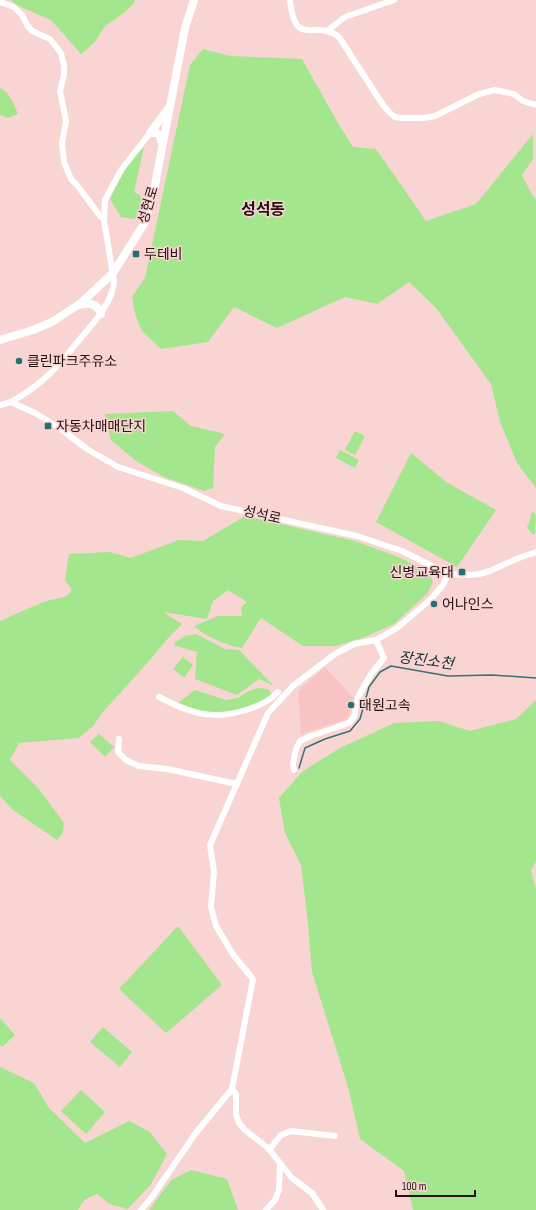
<svg xmlns="http://www.w3.org/2000/svg" width="536" height="1210" viewBox="0 0 536 1210" font-family="'Sofia Sans Condensed','Noto Sans KR',sans-serif">
<style>
.built{fill:#fac3c3}
.green{fill:#a4e68e}
.lines{fill:none;stroke-linecap:round;stroke-linejoin:round}
.stream{stroke:#387174;stroke-width:1.5}
.minor{stroke:#fff;stroke-width:6}
.major{stroke:#fff;stroke-width:8}
.poi-dot{fill:#257073;stroke:#f8d4d3;stroke-width:1.5}
.labels{text-anchor:middle;dominant-baseline:central;stroke-width:3;stroke-linejoin:round;paint-order:stroke}
.street-label{font-size:14px;fill:#271213;stroke:#f8d4d3}
.poi-label{font-size:14px;fill:#271213;stroke:#f8d4d3;text-anchor:start}
.water-label{font-size:15px;font-style:italic;fill:#143031;stroke:#f8d4d3}
.quarter-label{font-size:16px;font-weight:bold;fill:#271213;stroke:#f8d4d3}
</style>
<rect width="100%" height="100%" fill="#f8d4d3"/>
<polygon class="built" points="325,667 354,698 347,719 301,734 298,691"/>
<g class="green">
<polygon points="11,0 135,0 135,2 124,13 105,26 95,42 81,54 51,20 16,5"/>
<polygon points="203,49 230,56 302,59 338,123 353,147 376,149 426,221 476,204 533,134 533,159 522,175 532,195 536,199 536,488 517,463 500,422 491,384 436,308 409,282 377,304 345,297 277,328 234,307 208,342 161,349 142,331 135,314 132,297 145,278 190,65"/>
<path d="M0 88C10 92 14 105 18 114L8 118 0 115Z"/>
<path d="M144 147 134 192 141 196V205L135 219 121 217 110 199C119 180 128 162 144 147Z"/>
<polygon points="173,411 191,426 225,434 215,447 213,488 204,491 164,477 136,461 111,440 105,414"/>
<polygon points="355,431 365,436 355,455 345,450"/>
<polygon points="340,450 359,460 355,468 336,458"/>
<polygon points="411,453 446,482 496,510 457,567 376,522"/>
<polygon points="532,511 536,515 535,534 532,534 527,527 529,524"/>
<path d="M245 516 355 541 401 558 428 572 433 582 427 594 394 624 365 637 336 646H303L261 618 242 648C224 645 207 637 194 626L218 616H242L241 607 247 602 228 590 213 601 207 619 163 612 182 624 169 637 149 661 103 712 93 726 79 738 19 743 10 760 39 789 64 823 63 833 57 840 13 810 0 796V621L43 602 67 596 72 590 65 580 69 554 110 552 131 558 179 540 203 541Z"/>
<polygon points="196,634 225,649 239,650 274,686 259,679 237,695 195,679 197,652 176,646 174,643 185,636"/>
<polygon points="183,657 193,665 184,678 173,669"/>
<polygon points="258,688 268,689 274,697 245,710 218,713 198,711 178,703 195,690 226,700 238,698 249,691"/>
<polygon points="536,700 536,861 531,871 536,888 536,1210 413,1210 404,1171 360,1139 348,1087 312,972 308,923 301,865 285,833 279,798 303,771 340,748 394,723 439,721 470,731 516,719"/>
<polygon points="99,734 114,747 105,757 90,742"/>
<polygon points="178,926 222,985 166,1033 119,989"/>
<polygon points="0,1018 15,1035 2,1047 0,1045"/>
<polygon points="103,1027 132,1052 120,1067 90,1042"/>
<polygon points="0,1067 34,1083 49,1108 85,1143 129,1121 150,1132 167,1154 151,1184 128,1209 109,1204 97,1194 84,1200 78,1210 0,1210"/>
<polygon points="81,1090 105,1112 86,1134 61,1111"/>
<polygon points="191,1170 227,1179 238,1210 149,1210 171,1180"/>
</g>
<g class="lines">
<polyline class="stream" points="299,768 305,748 325,739 350,731 360,719 369,687 380,672 391,666 448,676 492,675 536,678"/>
<g class="minor">
<path d="M290 0C295 50 315 18 339 37L383 105 390 113 395 117 401 118H424L435 116 479 94 495 90 514 94 523 101 536 105"/>
<polyline points="0,2 14,7 22,15 27,25 32,31 50,39 61,53 64,66 64,75 60,91 66,121 62,143 64,162 71,179 77,185 100,216 104,218"/>
<polyline points="327,31 345,17 394,0"/>
<path d="M11 402C23 395 34 388 44 379 56 369 65 357 75 345 89 328 113 304 114 281L104 220 105 200 121 170 150 133"/>
<polyline points="0,405 11,402 35,413 58,427 87,449 118,467 183,488 221,506 357,536 402,551 448,574 469,575 479,574 490,571 516,559 536,552"/>
<path d="M159 697C191 714 214 721 249 709 260 705 270 701 278 692"/>
<polyline points="119,739 118,752 126,760 139,766 167,769 237,784"/>
<polyline points="294,770 293,764 296,749 300,741 311,736 349,723 354,717 358,697 371,674 384,658 376,640"/>
<polyline points="232,1089 236,1094 236,1115 239,1123 245,1130 268,1148 292,1178 312,1193 323,1210"/>
<polyline points="269,1150 281,1135 291,1131 335,1136"/>
<polyline points="141,1210 152,1197 195,1134 232,1089 253,979 234,956 216,926 211,907 214,872 210,845 268,713 293,686 335,654 354,644 376,640 397,628 430,600 443,585 448,574"/>
<polyline points="266,1210 275,1200 279,1190 280,1164"/>
</g>
<g class="major">
<polyline points="162,144 160,136 157,133 150,133 168,109"/>
<path d="M80 305C89 302 98 304 101 314"/>
<polyline points="0,340 33,330 52,322 81,303 113,273 144,224 153,195 185,28 194,0"/>
</g>
</g>
<g class="poi-dot">
<rect x="132" y="250" width="8" height="8" rx="2"/>
<circle cx="19" cy="361" r="4"/>
<rect x="44" y="422" width="8" height="8" rx="2"/>
<rect x="458" y="568" width="8" height="8" rx="2"/>
<circle cx="434" cy="604" r="4"/>
<circle cx="351" cy="705" r="4"/>
</g>
<g class="labels">
<g class="street-label">
<text transform="translate(148 205) rotate(-73)">성현로</text>
<text transform="translate(262 515) rotate(13)">성석로</text>
</g>
<g class="poi-label">
<text x="144" y="254">두테비</text>
<text x="27" y="361">클린파크주유소</text>
<text x="56" y="426">자동차매매단지</text>
<text x="454" y="572" text-anchor="end">신병교육대</text>
<text x="442" y="604">어나인스</text>
<text x="359" y="705">대원고속</text>
</g>
<g class="water-label">
<text transform="translate(426 661) rotate(7)">장진소천</text>
</g>
<g class="quarter-label">
<text x="263" y="210">성석동</text>
</g>
</g>
<path d="M396 1190v6h79v-6" fill="none" stroke="#271213" stroke-width="2"/>
<text x="402" y="1190" font-size="12" fill="#271213" stroke="#f8d4d3" stroke-width="3" paint-order="stroke">100 m</text>
</svg>
